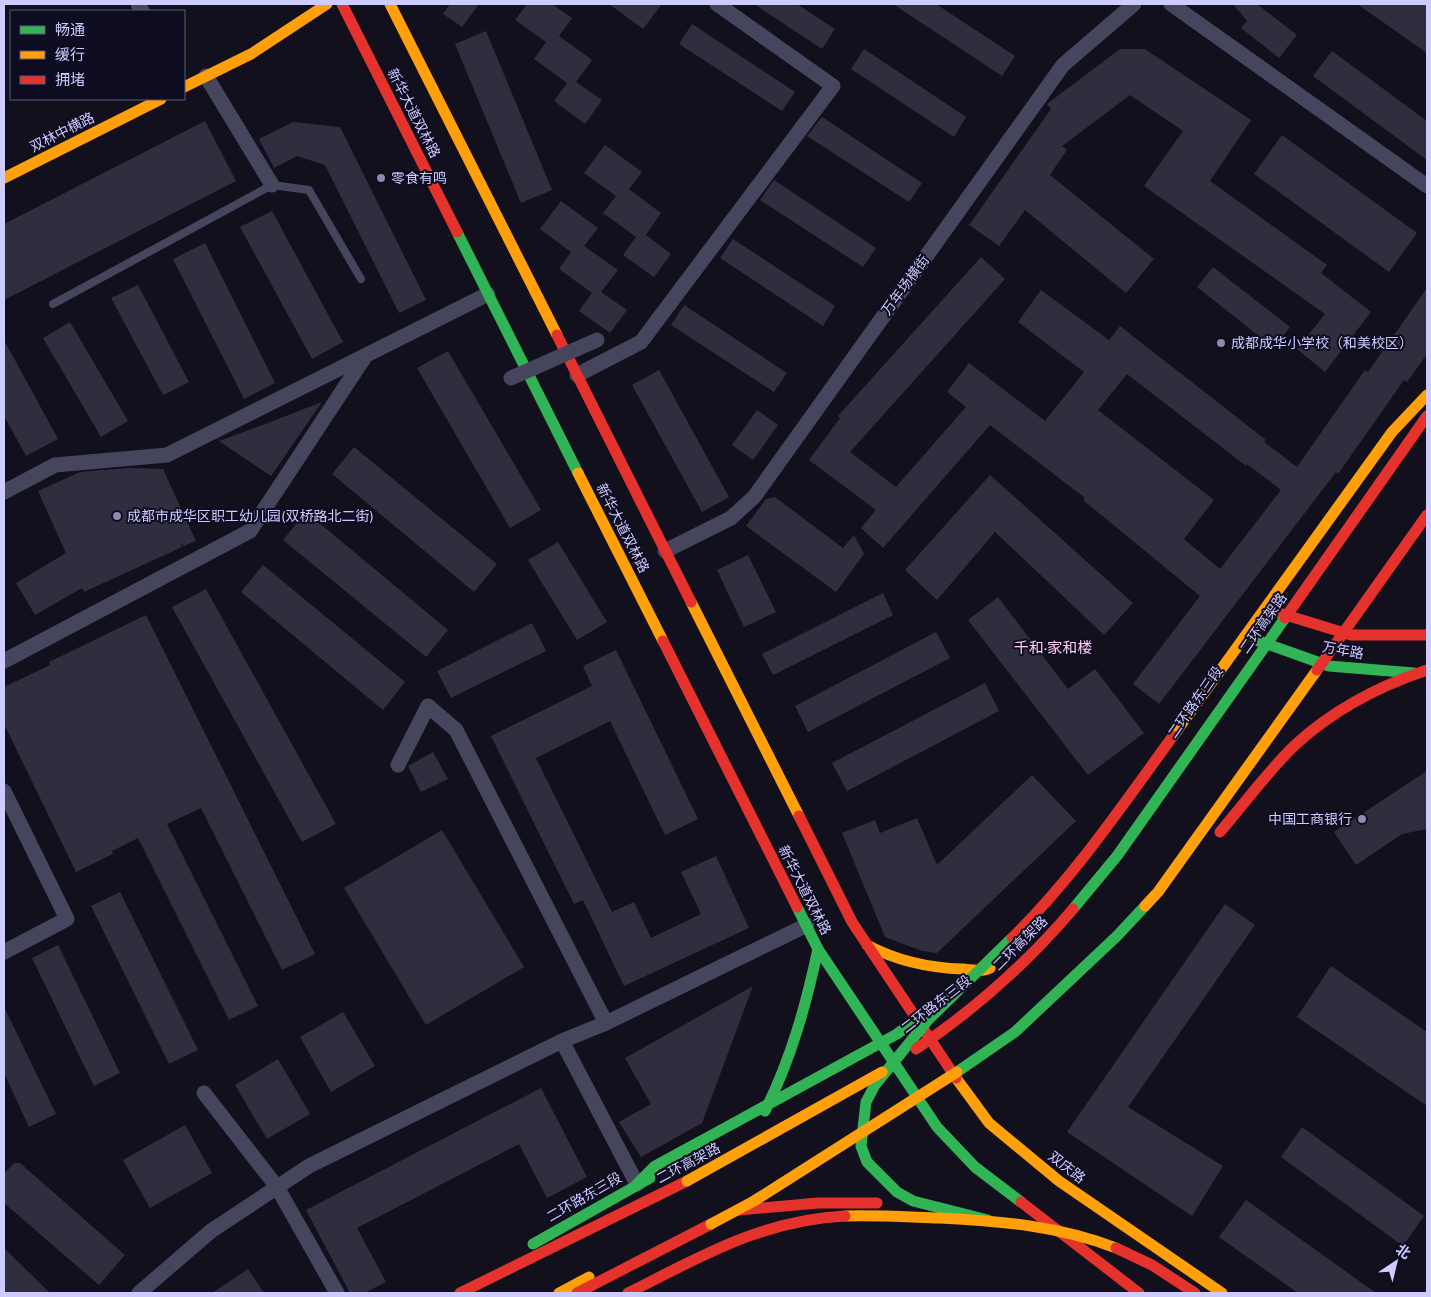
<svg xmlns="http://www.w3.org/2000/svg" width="1431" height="1297" viewBox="0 0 1431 1297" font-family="Mulish,'Noto Sans SC',sans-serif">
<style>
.building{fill:#302e3e;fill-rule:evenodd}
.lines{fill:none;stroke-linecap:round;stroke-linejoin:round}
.lane{stroke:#45465d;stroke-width:8}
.street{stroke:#45465d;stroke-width:15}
.fast{stroke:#30b455;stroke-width:11}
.slow{stroke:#ff9f0a;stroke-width:11}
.jam{stroke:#e5322d;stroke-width:11}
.street-bridge{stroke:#45465d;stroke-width:15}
.fast-bridge{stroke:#30b455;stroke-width:11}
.slow-bridge{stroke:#ff9f0a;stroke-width:11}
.jam-bridge{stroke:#e5322d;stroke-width:11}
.poi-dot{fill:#8c8ab0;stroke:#0e0c20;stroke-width:2}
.labels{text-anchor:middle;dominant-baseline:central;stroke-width:4;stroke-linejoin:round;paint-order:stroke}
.street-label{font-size:14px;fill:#cecbff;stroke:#0e0c20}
.poi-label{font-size:14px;fill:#cecbff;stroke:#0e0c20;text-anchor:start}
.neighbourhood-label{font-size:15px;fill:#ffcdf0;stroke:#0e0c20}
</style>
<rect width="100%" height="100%" fill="#12101c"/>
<g class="building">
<polygon points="450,4 479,4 462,27 443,14"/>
<polygon points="527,4 552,4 572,18 559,36 592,60 576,82 602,100 585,124 554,101 567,83 534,59 546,42 515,20"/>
<polygon points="609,4 662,4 643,29"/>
<polygon points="754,4 797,4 835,29 822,49"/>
<polygon points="893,4 936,4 1015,56 1002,76"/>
<polygon points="1233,4 1257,4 1297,35 1279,58 1241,28 1247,21"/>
<polygon points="1357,4 1427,4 1427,53"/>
<polygon points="692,24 795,92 782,111 679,44"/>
<polygon points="486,31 552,190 521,203 455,44"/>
<polygon points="864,49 966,117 954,137 851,69"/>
<polygon points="1120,49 1145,49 1251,120 1210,181 1327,265 1321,273 1371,312 1325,372 1297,349 1325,314 1144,186 1183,131 1130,95 1062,146 1067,150 1050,175 1154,259 1126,293 1025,210 999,246 969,225 1051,109 1047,104"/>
<polygon points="1332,51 1427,121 1427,160 1313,76"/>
<polygon points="822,117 922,183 909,202 807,136"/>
<polygon points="205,121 236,181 4,300 4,224"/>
<polygon points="293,122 340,127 426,300 399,313 325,165 297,156 274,168 259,139"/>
<polygon points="1282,135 1417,233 1389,272 1254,174"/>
<polygon points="605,145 642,172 629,189 661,213 646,235 671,254 654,277 623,255 636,237 603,213 616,196 584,173"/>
<polygon points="774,180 876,248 863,267 760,200"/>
<polygon points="561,201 598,228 584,246 618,270 601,292 627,310 610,333 579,311 592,293 559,269 571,252 540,229"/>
<polygon points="272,211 343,342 312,359 240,227"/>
<polygon points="733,239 835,306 823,326 720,258"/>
<polygon points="205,243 275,383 244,399 173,259"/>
<path d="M981 257 1005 279 850 452 896 487 966 407 947 392 969 363 1045 421 1084 372 1018 322 1041 290 1109 340 1120 326 1266 440 1264 442 1297 467 1365 370 1368 372 1427 288V354L1407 382 1404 380 1338 474 1336 472 1159 704 1133 684 1200 596 1083 500 1085 498 990 425 883 548 861 528 876 510 809 460 840 418 838 416ZM1127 374 1246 466 1247 464 1281 490 1220 569 1184 539 1214 500 1098 410Z"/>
<polygon points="1213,267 1290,327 1274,348 1197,287"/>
<polygon points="138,285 189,382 163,395 111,298"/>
<polygon points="684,305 787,373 774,392 671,325"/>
<polygon points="70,322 128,421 101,437 43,338"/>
<polygon points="4,340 58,439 26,456 4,416"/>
<polygon points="448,351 541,510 510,528 417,368"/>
<polygon points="659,370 729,497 702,512 632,385"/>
<polygon points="322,402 271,476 219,441 265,424"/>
<polygon points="757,410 778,425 753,460 732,445"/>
<polygon points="354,447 497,564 474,592 332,474"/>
<polygon points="127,468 163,469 196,541 184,546 180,542 182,547 84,592 82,588 35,615 16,583 66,553 38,491 80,472"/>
<polygon points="990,475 1133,603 1104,635 995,532 937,600 905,570"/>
<polygon points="775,497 843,548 854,535 864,554 836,592 746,526 766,499"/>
<polygon points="306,512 448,630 426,657 283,540"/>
<polygon points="558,542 607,622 577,640 528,560"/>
<polygon points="748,555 776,612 744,627 717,570"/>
<polygon points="263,565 405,682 383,710 241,592"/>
<polygon points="206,589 336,824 302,842 172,607"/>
<polygon points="883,593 893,615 773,675 762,654"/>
<polygon points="998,597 1068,689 1095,669 1144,733 1088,775 968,620"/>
<polygon points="146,615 315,954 282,970 201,808 167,824 258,1006 229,1020 138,838 112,851 113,854 76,872 4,724 4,687 50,665 49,662"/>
<polygon points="532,623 546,651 451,698 437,671"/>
<polygon points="936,632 950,658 808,732 795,706"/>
<polygon points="616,650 698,819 665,835 610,721 536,758 612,912 634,902 651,938 701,914 681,872 716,856 749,928 624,986 583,900 574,904 491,736 592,686 583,666"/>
<polygon points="985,683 999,711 847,791 832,763"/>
<polygon points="433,752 448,779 421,792 408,766"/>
<polygon points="1427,771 1427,829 1402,834 1356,865 1334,832"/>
<polygon points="1032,775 1076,821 937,953 922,951 885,937 842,833 875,820 880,833 917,818 937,865"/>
<polygon points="442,830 524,967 426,1025 344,888"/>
<polygon points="120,892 198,1050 169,1064 91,906"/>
<polygon points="1225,904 1255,925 1128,1107 1223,1166 1192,1216 1067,1132"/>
<polygon points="58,945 120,1073 94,1086 32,958"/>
<polygon points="1331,966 1427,1032 1427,1106 1297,1017"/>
<polygon points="753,986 702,1123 641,1157 619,1122 651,1104 625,1058"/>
<polygon points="4,1007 56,1114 29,1127 4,1073"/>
<polygon points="343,1012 375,1066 331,1092 300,1037"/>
<polygon points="278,1059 310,1114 267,1139 235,1085"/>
<polygon points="541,1088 587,1177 547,1198 519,1144 357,1228 386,1282 364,1293 350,1293 306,1210"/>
<polygon points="185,1125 212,1173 150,1208 123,1160"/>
<polygon points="1302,1127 1424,1216 1403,1246 1281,1157"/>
<polygon points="14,1163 20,1163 125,1255 99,1285 4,1203 4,1174"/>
<polygon points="1246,1200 1376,1293 1298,1293 1219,1237"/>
<polygon points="4,1248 50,1293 4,1293"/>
<polygon points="248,1269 264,1293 212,1293"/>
</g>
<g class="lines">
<polyline class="lane" points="53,304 272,185 309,190 361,279"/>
<g class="street">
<polyline points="138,4 142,11"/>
<polyline points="1171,4 1427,186"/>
<polyline points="206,76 272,185"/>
<polyline points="577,375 641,342 833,86 717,4"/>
<polyline points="4,492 55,465 167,455 488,294"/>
<polyline points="665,551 731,518 754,497 1063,65 1134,4"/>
<polyline points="4,661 250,531 364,358"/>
<polyline points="398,765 428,706 456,730 606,1023"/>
<polyline points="4,791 67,919 4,952"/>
<polyline points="562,1041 637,1184"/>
<polyline points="204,1093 277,1187 337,1293"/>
<polyline points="139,1293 211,1231 309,1166 562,1041 606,1023 807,925"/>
</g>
<g class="fast">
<polyline points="457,232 578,473"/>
<polyline points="1256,640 1329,666 1414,673"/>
<polyline points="797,907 818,949 937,1127 975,1167 1021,1202"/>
<path d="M765 1111C791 1059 806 1005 818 949"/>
<polyline points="637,1184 655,1166 734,1123"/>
<polyline points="533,1244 650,1178"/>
</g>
<g class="slow">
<polyline points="390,4 557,335"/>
<polyline points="184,87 251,54 327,4"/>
<polyline points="4,178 161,99"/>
<polyline points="578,473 663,641"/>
<polyline points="691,602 799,816"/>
<path d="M867 945C897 961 929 968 963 969 972 970 982 972 990 968"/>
<polyline points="956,1078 989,1123 1059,1181 1222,1293"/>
<polyline points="559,1293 589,1277"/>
</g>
<g class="jam">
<polyline points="342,4 457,232"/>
<polyline points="557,335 691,602"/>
<polyline points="1276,612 1351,635 1427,635"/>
<polyline points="663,641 797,907"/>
<polyline points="799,816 852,922 956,1078"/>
<polyline points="1021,1202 1139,1293"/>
<polyline points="738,1210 818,1203 877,1203"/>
<polyline points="460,1293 687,1181"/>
<polyline points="577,1293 711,1224"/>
</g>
<polyline class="street-bridge" points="511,378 597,340"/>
<g class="fast-bridge">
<polyline points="1073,909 1117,856 1285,618"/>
<polyline points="957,1072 1015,1032 1117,936 1145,906"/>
<polyline points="734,1123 897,1034 917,1019"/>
<polyline points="988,1220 913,1201 897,1192 867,1162 861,1146 866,1102 875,1085 928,1020 1012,938"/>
</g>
<g class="slow-bridge">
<polyline points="1173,736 1392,432 1427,395"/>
<polyline points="1145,906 1158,892 1317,670"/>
<polyline points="687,1181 882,1072"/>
<path d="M845 1216C877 1215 909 1217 940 1218 1000 1221 1060 1226 1116 1248"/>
<polyline points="711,1224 754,1201 957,1072"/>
</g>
<g class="jam-bridge">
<polyline points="1285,618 1427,416"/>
<polyline points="1317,670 1427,515"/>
<path d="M1220 832C1245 803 1267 772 1295 745 1332 711 1379 686 1427 670"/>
<path d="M1012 938C1074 877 1122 806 1173 736"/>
<path d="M916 1049C974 1010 1028 962 1073 909"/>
<polyline points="1116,1248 1152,1265 1195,1293"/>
<path d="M628 1293C700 1257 762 1220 845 1216"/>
</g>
</g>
<g class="poi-dot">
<circle cx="381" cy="178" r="5"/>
<circle cx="1221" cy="343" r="5"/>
<circle cx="117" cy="516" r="5"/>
<circle cx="1362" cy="819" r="5"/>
</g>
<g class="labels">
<g class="street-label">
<text transform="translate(414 113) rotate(63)">新华大道双林路</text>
<text transform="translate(62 132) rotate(-27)">双林中横路</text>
<text transform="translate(905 285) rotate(-54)">万年场横街</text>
<text transform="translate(623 528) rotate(63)">新华大道双林路</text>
<text transform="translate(1263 623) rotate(-55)">二环高架路</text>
<text transform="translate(1343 650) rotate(10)">万年路</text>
<text transform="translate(1195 702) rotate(-55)">二环路东三段</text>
<text transform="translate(805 890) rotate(63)">新华大道双林路</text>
<text transform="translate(1020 943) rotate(-45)">二环高架路</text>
<text transform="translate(936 1004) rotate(-38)">二环路东三段</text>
<text transform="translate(688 1163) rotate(-28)">二环高架路</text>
<text transform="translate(1067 1167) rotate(38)">双庆路</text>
<text transform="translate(584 1197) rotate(-30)">二环路东三段</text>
</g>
<g class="poi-label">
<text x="391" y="178">零食有鸣</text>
<text x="1231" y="343">成都成华小学校（和美校区）</text>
<text x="127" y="516">成都市成华区职工幼儿园(双桥路北二街)</text>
<text x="1352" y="819" text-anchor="end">中国工商银行</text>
</g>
<g class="neighbourhood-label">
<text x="1053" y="647">千和·家和楼</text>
</g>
</g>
<rect width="1431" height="1297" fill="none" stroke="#cecbff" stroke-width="10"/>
<rect x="10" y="10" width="175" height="90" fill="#0e0c20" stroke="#5b5879"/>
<rect x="20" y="26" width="25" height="8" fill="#30b455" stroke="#5b5879"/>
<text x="55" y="35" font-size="15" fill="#cecbff">畅通</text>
<rect x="20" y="51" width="25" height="8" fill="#ff9f0a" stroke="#5b5879"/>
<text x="55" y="60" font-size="15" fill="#cecbff">缓行</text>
<rect x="20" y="76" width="25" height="8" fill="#e5322d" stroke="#5b5879"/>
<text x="55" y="85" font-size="15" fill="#cecbff">拥堵</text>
<g transform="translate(1396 1262) rotate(35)" stroke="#0e0c20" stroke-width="4" paint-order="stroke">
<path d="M0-4L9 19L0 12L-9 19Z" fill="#cecbff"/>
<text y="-8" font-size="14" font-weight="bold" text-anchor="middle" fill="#cecbff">北</text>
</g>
</svg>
